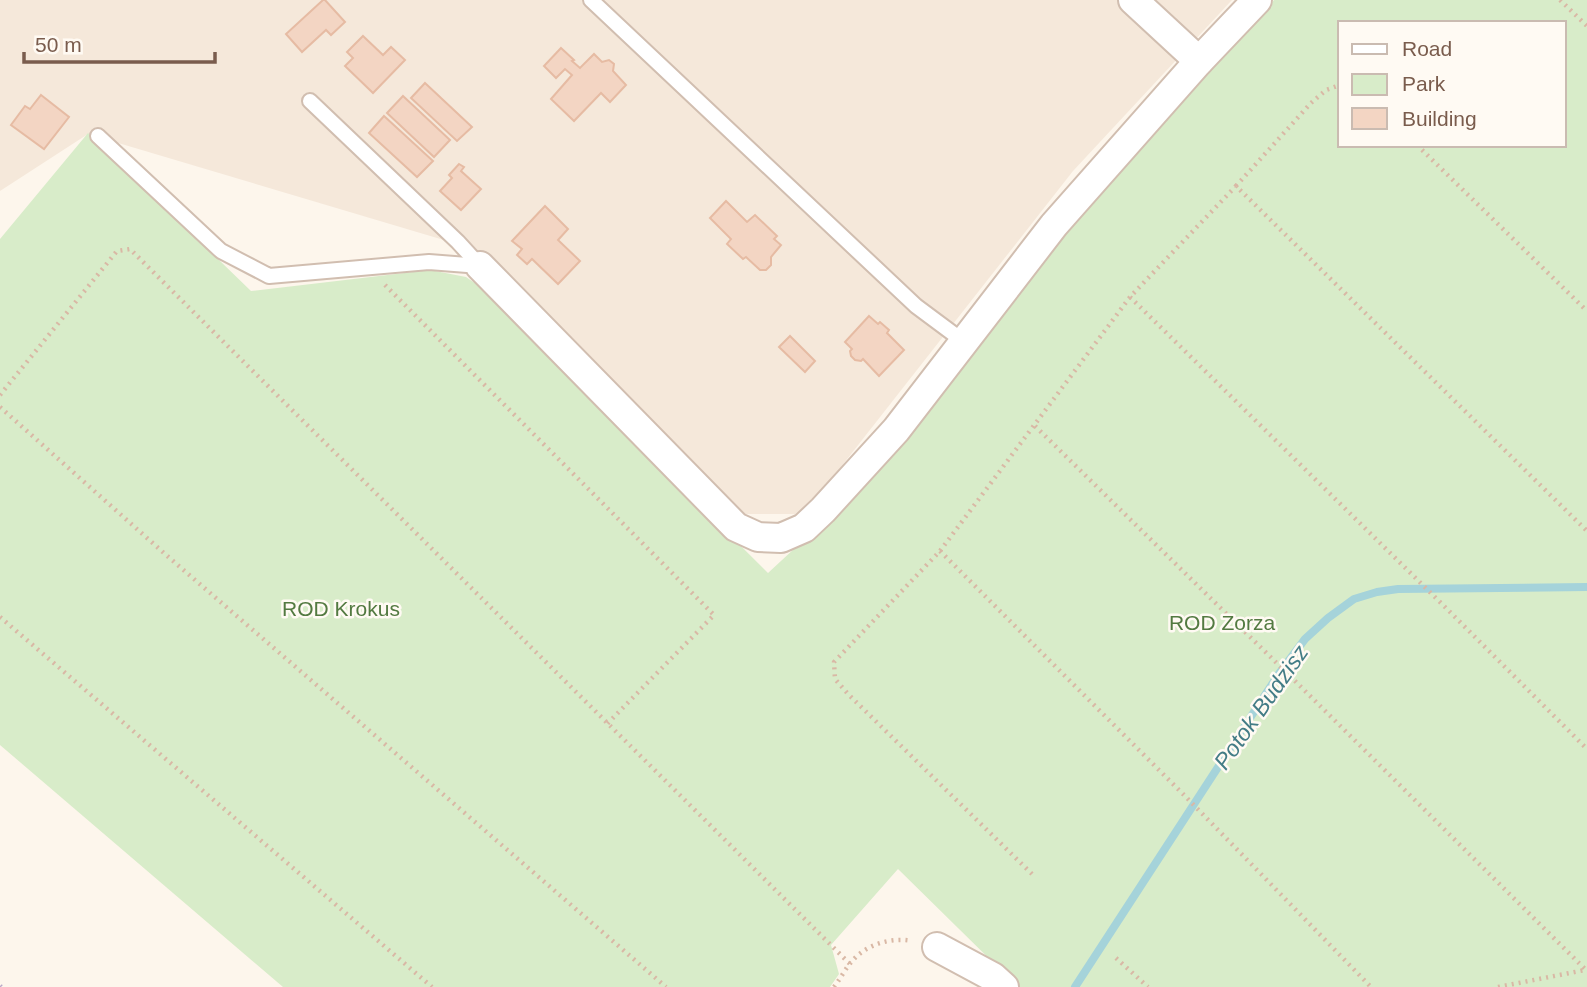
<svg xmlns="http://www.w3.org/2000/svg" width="1587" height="987" viewBox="0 0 1587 987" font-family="Helvetica,sans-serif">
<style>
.residential{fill:#f5e8da}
.green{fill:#d8ecc9;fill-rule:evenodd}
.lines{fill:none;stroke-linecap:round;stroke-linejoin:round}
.stream{stroke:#a5d3da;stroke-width:8}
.building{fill:#f3d5c3;stroke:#e6bba3;stroke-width:2}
.service-casing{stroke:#d1beb0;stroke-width:18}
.minor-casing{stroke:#d1beb0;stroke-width:32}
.path{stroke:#d9b8a5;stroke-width:4.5;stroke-dasharray:2 5;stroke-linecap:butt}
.service{stroke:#fff;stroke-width:14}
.minor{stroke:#fff;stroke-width:28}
.rail{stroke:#b9a8c9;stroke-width:5;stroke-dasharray:10 7;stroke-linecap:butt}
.labels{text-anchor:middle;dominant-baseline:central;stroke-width:5;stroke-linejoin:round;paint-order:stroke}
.park-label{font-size:21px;fill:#537a41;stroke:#fffaf3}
.water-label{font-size:23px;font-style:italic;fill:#437c86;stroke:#fffaf3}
</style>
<rect width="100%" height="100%" fill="#fdf6ec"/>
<polygon class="residential" points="0,0 1232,0 1073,171 804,514 740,514 474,249 88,134 0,191"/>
<path class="green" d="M1274 0H1587V987H1018L898 869 831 945 839 974 830 987H283L0 745V239L88 133 251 291 430 270 466 277 482 288 768 573 875 474 1063 235ZM1340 23H1564V145H1340Z"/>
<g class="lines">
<polyline class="stream" points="1075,987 1278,675 1305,639 1328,618 1354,599 1377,592 1398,589 1587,587"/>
</g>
<g class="building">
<polygon points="323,0 325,0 345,22 331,35 326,30 302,52 286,34"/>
<polygon points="363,36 383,55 391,47 405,60 373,93 345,66 353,58 347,52"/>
<polygon points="561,48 574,60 572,61 580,68 594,54 602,62 609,60 614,64 613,71 626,85 610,102 601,93 574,121 551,99 572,75 565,69 556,78 544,66"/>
<polygon points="425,83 472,127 457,141 411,98"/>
<polygon points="41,95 69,117 44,149 11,125 25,106 30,109"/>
<polygon points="403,96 450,140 434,157 387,113"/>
<polygon points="384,116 433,161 417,177 369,133"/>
<polygon points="459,164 464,167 461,171 481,189 461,210 440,191 452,178 449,175"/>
<polygon points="726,201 747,222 755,215 777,236 774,239 781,245 771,257 771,265 766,270 760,270 746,257 743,259 727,244 731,239 710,218"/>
<polygon points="545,206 568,229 558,240 580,261 558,284 532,259 527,264 517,255 522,249 512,241"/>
<polygon points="869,316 878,324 880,322 889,330 887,333 904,350 879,376 863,359 861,361 855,360 851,356 850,351 852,349 845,342"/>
<polygon points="790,336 815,361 805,372 779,347"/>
</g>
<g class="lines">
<defs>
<g id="service">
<polyline points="591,0 916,306 963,341"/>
<polyline points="310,101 458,242 480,266"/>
<polyline points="98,136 221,251 269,276 429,262 480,266"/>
</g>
<g id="minor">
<polyline points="1133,0 1199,61"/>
<polyline points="480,266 736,527 758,537 781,538 804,528 823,510 896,430 1054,225 1199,61 1257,0"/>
<polyline points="937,947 993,977 1004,987"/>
</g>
</defs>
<use href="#service" class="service-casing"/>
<use href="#minor" class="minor-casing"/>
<g class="path">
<polyline points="1560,0 1587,26"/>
<polyline points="1417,145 1587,311"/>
<polyline points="1236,186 1311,103 1326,90 1340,85"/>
<polyline points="385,285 714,615 607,724"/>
<polyline points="1130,297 1442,604 1587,749"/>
<polyline points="0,395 117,251 130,249 850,964"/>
<polyline points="0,407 165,554 666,987"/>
<polyline points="1035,426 1293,679 1586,970"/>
<polyline points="940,551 1184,795 1371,987"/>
<polyline points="0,617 432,987"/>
<polyline points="1032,874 848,694 835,679 834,662 940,551 1130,297 1236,186 1587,531"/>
<polyline points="1116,958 1148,987"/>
<path d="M834 987C841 978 846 967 854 959 868 944 892 937 912 941"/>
<polyline points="1498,987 1585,970"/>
</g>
<use href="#service" class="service"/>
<use href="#minor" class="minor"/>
<polyline class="rail" points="0,986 1,987"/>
</g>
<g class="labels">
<g class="park-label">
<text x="341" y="608">ROD Krokus</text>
<text x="1222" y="622">ROD Zorza</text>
</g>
<g class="water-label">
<text transform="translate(1261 707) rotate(-55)">Potok Budzisz</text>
</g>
</g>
<rect x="1338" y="21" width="228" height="126" fill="#fffaf3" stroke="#cabbb1" stroke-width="2"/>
<rect x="1352" y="44" width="35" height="10" fill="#ffffff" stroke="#cabbb1" stroke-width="2"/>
<text x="1402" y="56" font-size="21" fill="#7a5c4d">Road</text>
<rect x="1352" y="74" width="35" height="21" fill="#d8ecc9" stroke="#cabbb1" stroke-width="2"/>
<text x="1402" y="91" font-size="21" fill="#7a5c4d">Park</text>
<rect x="1352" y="108" width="35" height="21" fill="#f3d5c3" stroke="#cabbb1" stroke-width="2"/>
<text x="1402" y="126" font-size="21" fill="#7a5c4d">Building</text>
<path d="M24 52v10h191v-10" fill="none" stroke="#7a5c4d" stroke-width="3.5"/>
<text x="35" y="52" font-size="21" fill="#7a5c4d" stroke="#fffaf3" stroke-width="5" paint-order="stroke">50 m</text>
</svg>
